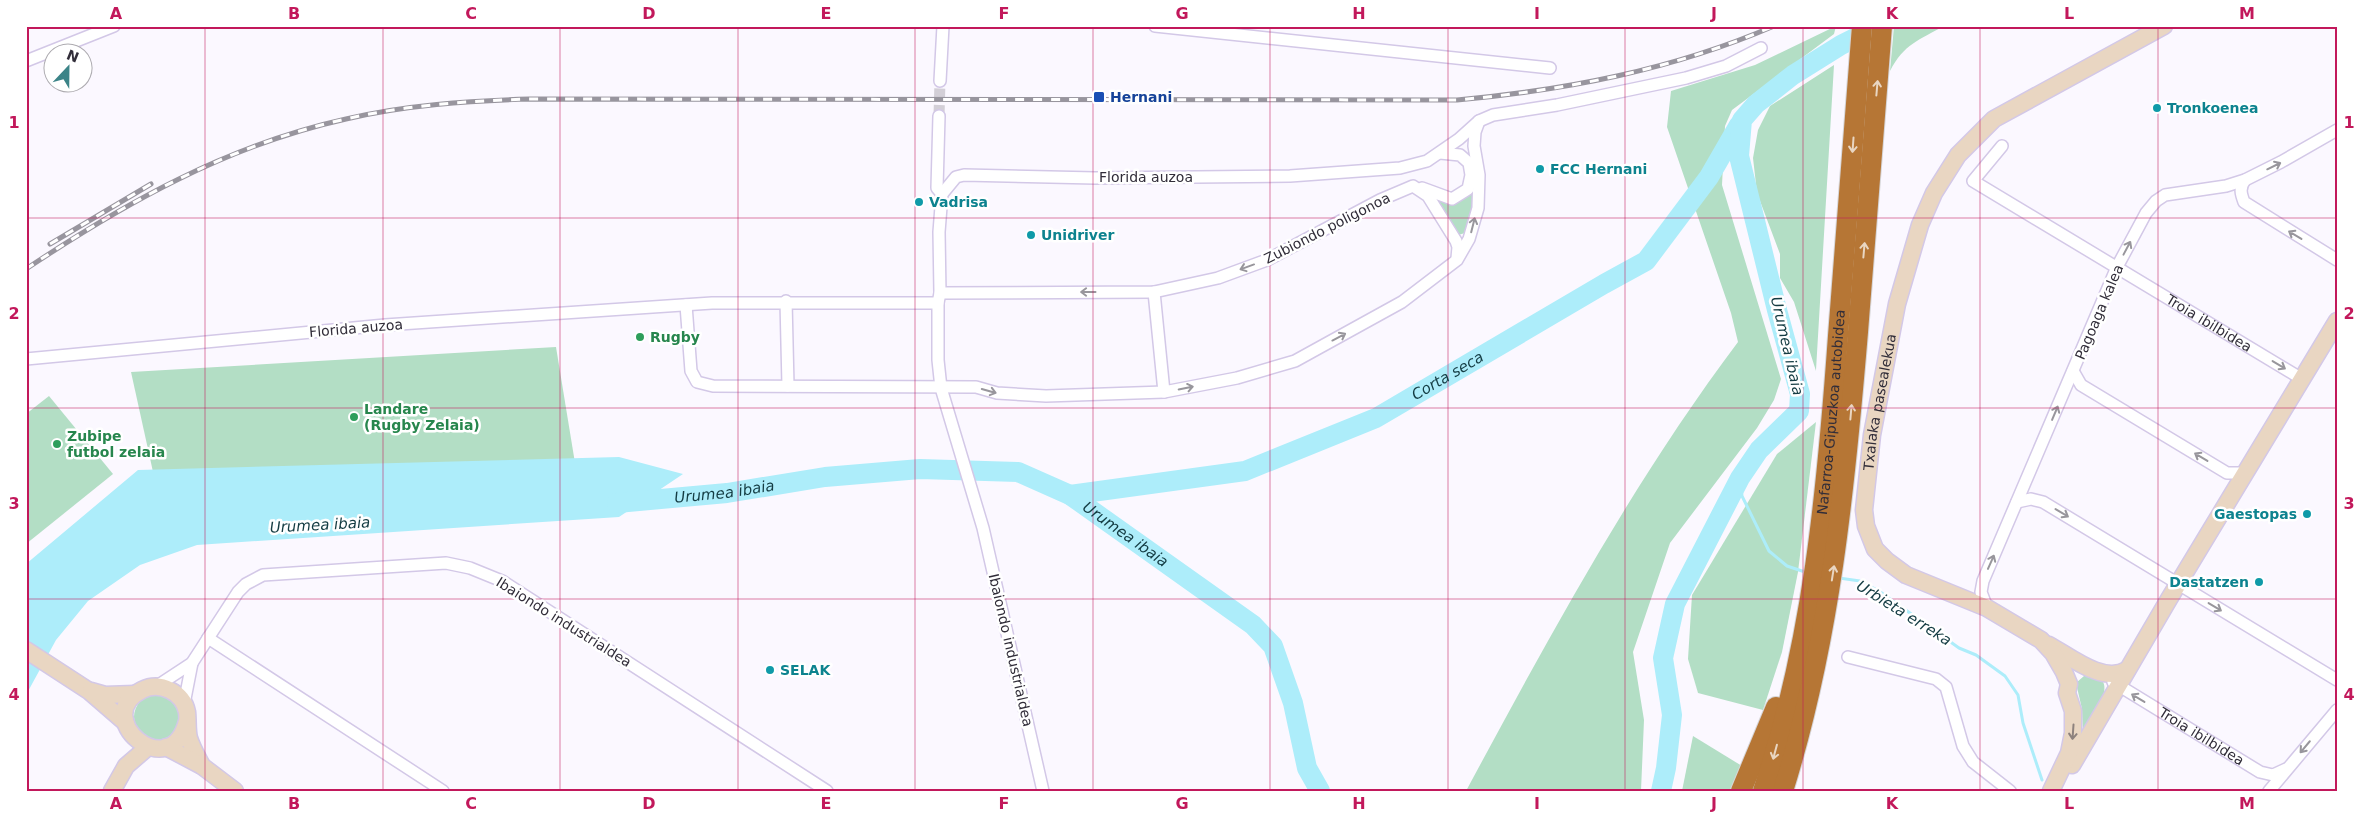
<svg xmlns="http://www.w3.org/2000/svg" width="2363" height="817" viewBox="0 0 2363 817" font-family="'DejaVu Sans',sans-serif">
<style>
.green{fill:#b3dec5}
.water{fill:#adedfa}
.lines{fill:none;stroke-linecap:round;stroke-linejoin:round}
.stream{stroke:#adedfa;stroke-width:3}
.river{stroke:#adedfa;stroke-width:20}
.street-tunnel{stroke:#d3cfd7;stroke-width:11;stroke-dasharray:11 5.5;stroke-linecap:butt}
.street-casing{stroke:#d3c8e7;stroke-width:14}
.secondary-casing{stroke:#d3c8e7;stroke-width:19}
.highway-casing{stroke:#d6d5d7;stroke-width:22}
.street{stroke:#fff;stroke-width:11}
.secondary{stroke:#e9d6c2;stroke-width:16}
.highway{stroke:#b67635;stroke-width:20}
.rail-casing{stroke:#98959e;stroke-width:5}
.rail{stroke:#fff;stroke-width:3;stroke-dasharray:9;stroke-linecap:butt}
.oneway{stroke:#e9d6c2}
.oneway2{stroke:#98969c}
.oneway3{stroke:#8d827e}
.grid{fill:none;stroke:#c2185b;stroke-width:1;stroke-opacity:0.55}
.transit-dot{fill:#1a4fb4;stroke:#fff;stroke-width:2}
.culture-dot{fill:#0f9aa8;stroke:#fff;stroke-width:2}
.leisure-dot{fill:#2e9e5b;stroke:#fff;stroke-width:2}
.labels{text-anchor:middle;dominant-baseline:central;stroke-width:5;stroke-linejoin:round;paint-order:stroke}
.transit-label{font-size:14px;font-weight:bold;fill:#164399;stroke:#fff;text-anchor:start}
.culture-label{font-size:14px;font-weight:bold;fill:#0d838f;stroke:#fff;text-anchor:start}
.street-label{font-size:14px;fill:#312d39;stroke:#fff}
.leisure-label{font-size:14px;font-weight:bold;fill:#27864d;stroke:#fff;text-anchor:start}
.water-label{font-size:15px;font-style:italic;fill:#143c43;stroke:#fff}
.neatline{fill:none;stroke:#c2185b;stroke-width:2}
.grid-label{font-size:16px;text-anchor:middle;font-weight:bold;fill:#c2185b}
</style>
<rect width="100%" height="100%" fill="#fbf8ff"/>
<g class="green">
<path d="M1836 26 1834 34 1732 110 1725 126 1722 185 1781 379 1774 400 1757 428 1670 543 1633 652 1644 720 1641 791H1466C1549 637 1632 483 1738 342L1731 313 1667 127 1671 91 1755 65Z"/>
<path d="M1894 26H1944C1919 40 1904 44 1890 71Z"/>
<polygon points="1834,65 1816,370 1816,371 1794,302 1780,278 1780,254 1757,193 1753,158 1758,130 1770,106"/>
<path d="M1475 187C1475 202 1470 219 1465 233L1458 235 1437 200C1455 205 1464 202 1475 187Z"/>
<polygon points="556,347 575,463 157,490 131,372"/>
<polygon points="49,396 113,474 26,544 26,414"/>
<polygon points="1816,422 1798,572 1782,652 1763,710 1698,693 1688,659 1692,595 1777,454"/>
<path d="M2084 676C2126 672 2092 720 2083 735L2082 709 2076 683Z"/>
<circle cx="157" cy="717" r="23"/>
<polygon points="1693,736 1742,766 1731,791 1682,791"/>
</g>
<polygon class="water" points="619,457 683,474 619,517 197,545 140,565 88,601 56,640 26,695 26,564 138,470"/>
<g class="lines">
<g class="stream">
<polyline points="1740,478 1742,496 1769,551 1787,566 1808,573"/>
<polyline points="1839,578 1860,581 1879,591 1959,648 1976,655 2005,676 2018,695 2023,723 2042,780"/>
</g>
<g class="river">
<path id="s1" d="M1070 495 1245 471 1376 418 1604 284 1646 261 1709 177 1739 125"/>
<path id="s2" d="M617 503 727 493 825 477 920 469 1018 472 1070 495 1253 625 1273 646 1293 703 1307 768 1320 791"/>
<polyline points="1661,791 1666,768 1672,715 1663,658 1675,604 1740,478 1759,450 1799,411 1800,394 1777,310 1739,156 1742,120 1756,104 1793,75 1841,45 1875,28"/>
</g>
<polyline class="street-tunnel" points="939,116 940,81"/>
<defs>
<g id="street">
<polyline points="1155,26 1550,68"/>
<polyline points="26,61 114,26"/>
<polyline points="940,81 943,26"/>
<polyline points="939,116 937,188 942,194"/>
<path id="s3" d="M2002 146 1973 181 2302 379"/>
<path d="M2245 180C2239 188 2241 194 2244 202L2337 260"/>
<polyline points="1422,188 1452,199 1468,189 1471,175 1469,163 1460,155 1440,153"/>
<polyline points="1154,292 1164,392"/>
<polyline points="940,293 1154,292 1218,278 1267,260 1380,200 1413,186 1428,196 1456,241 1458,247 1457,258"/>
<polyline points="786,301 788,386"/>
<polyline points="686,305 691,371 697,382 713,386 976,387 997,393 1046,396 1164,392 1237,378 1295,361 1402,302 1457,260 1469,239 1478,208 1479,175 1474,146 1475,132 1479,121"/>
<polyline points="26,359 385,325 712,303 938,303"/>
<polyline points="2073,371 2081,385 2227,473 2245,473"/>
<polyline points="2017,502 2031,499 2043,502 2337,680"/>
<polyline points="1987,608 1981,592 1983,581 2117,267 2146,213 2156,201 2165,195 2226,186 2245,180 2281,162 2337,130"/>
<polyline points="208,638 443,791"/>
<polyline points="1848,657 1936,679 1946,687 1963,746 1973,762 2010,791"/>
<path id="s4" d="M2113 682 2260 772 2273 775 2286 769"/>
<polyline points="157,686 192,663 238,592 246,584 263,575 446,563 470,568 502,581 827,791"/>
<polyline points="184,704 192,663"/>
<polyline points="1043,791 983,528 941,388 938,360 938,303 940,293 939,232 942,194 956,177 964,175 1095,178 1290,176 1400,168 1427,161 1459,139 1479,121 1493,115 1557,105 1686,78 1726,66 1761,48"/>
<polyline points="2269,791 2337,710"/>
</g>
<g id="secondary">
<path d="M2049 645C2071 657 2103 684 2127 670"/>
<polyline points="26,650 89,691 126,723"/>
<polyline points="91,691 105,695 135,694"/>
<path d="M187 721C170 787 89 717 142 690 160 681 183 692 187 712 188 720 187 730 189 738 192 748 198 758 202 766"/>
<polyline points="166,747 202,766 235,791"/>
<polyline points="2072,765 2169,599 2337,321"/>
<polyline points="112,791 126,766 148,747"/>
<path id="s5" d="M2051 791 2069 753 2073 733V711L2067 693 2069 684 2064 672 2053 653 2041 640 1987 608 1906 575 1887 561 1875 549 1866 526 1864 510 1872 435 1897 304 1920 225 1934 193 1958 155 1994 119 2164 26"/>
</g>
<g id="highway">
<polyline points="1741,791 1776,707"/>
<path id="s6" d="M1763 791C1813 643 1827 490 1838 336 1846 233 1854 130 1862 26"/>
<path d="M1783 791C1830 641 1845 488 1858 332 1866 230 1874 128 1882 26"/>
</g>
</defs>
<use href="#street" class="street-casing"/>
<use href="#secondary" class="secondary-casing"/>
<use href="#highway" class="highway-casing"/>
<use href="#street" class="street"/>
<use href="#secondary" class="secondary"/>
<use href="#highway" class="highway"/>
<defs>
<g id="rail">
<polyline points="50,244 151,184"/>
<path d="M26 269C125 203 228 145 346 119 406 105 467 101 529 99L1457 100C1566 90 1672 70 1774 26"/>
</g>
</defs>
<use href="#rail" class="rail-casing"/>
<use href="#rail" class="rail"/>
</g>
<defs><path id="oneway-shaft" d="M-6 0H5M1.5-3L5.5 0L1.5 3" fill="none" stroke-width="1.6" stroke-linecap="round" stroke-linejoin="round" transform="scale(1.25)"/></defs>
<g class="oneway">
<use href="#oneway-shaft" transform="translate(1877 88) rotate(-85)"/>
<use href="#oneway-shaft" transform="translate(1853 145) rotate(94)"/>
<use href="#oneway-shaft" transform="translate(1864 250) rotate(-85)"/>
<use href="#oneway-shaft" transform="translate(1851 412) rotate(-85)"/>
<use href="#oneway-shaft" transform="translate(1833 573) rotate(-81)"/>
<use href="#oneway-shaft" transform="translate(1775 752) rotate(105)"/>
</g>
<g class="oneway2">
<use href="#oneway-shaft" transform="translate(2274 166) rotate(-26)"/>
<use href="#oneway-shaft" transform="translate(1473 225) rotate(-76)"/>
<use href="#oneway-shaft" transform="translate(2295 235) rotate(-149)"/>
<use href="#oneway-shaft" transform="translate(2127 248) rotate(-62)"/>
<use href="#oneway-shaft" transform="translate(1247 267) rotate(160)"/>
<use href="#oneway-shaft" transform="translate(1088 292) rotate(180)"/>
<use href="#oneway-shaft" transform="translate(1339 337) rotate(-28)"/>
<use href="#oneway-shaft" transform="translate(2279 365) rotate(31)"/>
<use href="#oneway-shaft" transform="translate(1186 388) rotate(-11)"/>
<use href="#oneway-shaft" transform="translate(989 391) rotate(16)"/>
<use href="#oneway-shaft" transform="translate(2055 413) rotate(-67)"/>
<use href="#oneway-shaft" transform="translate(2201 457) rotate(-149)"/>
<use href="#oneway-shaft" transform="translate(2062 513) rotate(31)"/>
<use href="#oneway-shaft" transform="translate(1991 562) rotate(-66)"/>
<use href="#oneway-shaft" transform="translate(2215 607) rotate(31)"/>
<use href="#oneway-shaft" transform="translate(2138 698) rotate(-149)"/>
<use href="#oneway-shaft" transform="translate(2305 747) rotate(130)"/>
</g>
<use class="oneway3" href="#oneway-shaft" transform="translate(2073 732) rotate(94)"/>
<path class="grid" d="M205 26V791M383 26V791M560 26V791M738 26V791M915 26V791M1093 26V791M1270 26V791M1448 26V791M1625 26V791M1803 26V791M1980 26V791M2158 26V791M26 218H2337M26 408H2337M26 599H2337"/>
<rect class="transit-dot" x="1093" y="91" width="12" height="12" rx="2.5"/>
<g class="culture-dot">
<circle cx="2157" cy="108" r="5"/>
<circle cx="1540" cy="169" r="5"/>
<circle cx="919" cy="202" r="5"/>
<circle cx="1031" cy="235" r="5"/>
<circle cx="2307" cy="514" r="5"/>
<circle cx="2259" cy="582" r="5"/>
<circle cx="770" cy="670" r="5"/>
</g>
<g class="leisure-dot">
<circle cx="640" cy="337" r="5"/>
<circle cx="354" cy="417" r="5"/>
<circle cx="57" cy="444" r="5"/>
</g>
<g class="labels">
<g class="transit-label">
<text x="1110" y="97">Hernani</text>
</g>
<g class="culture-label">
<text x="2167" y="108">Tronkoenea</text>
<text x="1550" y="169">FCC Hernani</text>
<text x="929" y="202">Vadrisa</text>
<text x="1041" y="235">Unidriver</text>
<text x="2297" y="514" text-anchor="end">Gaestopas</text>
<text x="2249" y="582" text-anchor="end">Dastatzen</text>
<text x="780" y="670">SELAK</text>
</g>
<g class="street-label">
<text x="1146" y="177">Florida auzoa</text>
<text transform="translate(1327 228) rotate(-27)">Zubiondo poligonoa</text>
<text transform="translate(2099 312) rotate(-67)">Pagoaga kalea</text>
<text stroke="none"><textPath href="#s3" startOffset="321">Troia ibilbidea</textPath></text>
<text transform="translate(356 328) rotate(-5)">Florida auzoa</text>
<text stroke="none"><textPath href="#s5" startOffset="506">Txalaka pasealekua</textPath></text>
<text stroke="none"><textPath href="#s6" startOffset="386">Nafarroa-Gipuzkoa autobidea</textPath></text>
<text transform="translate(564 622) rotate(32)">Ibaiondo industrialdea</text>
<text transform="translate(1011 650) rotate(77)">Ibaiondo industrialdea</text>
<text stroke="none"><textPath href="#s4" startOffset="104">Troia ibilbidea</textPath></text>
</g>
<g class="leisure-label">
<text x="650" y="337">Rugby</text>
<text x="364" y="409">Landare<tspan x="364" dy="16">(Rugby Zelaia)</tspan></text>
<text x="67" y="436">Zubipe<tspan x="67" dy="16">futbol zelaia</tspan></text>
</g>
<g class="water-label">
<text transform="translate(1787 346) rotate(77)">Urumea ibaia</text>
<text stroke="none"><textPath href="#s1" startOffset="401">Corta seca</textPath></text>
<text stroke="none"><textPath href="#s2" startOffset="108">Urumea ibaia</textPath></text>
<text transform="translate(320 525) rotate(-3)">Urumea ibaia</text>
<text stroke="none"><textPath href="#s2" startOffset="528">Urumea ibaia</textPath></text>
<text transform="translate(1904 613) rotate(32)">Urbieta erreka</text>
</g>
</g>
<rect width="2363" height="817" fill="none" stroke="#ffffff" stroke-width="55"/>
<g transform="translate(68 68) rotate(22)"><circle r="24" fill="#ffffff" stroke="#adabb0"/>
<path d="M0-4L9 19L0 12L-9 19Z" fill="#3c8488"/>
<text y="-8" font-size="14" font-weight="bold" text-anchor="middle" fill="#312d39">N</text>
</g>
<rect x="28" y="28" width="2308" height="762" class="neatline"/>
<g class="grid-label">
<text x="116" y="19">A</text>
<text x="294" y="19">B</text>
<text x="471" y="19">C</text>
<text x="649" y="19">D</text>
<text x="826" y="19">E</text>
<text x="1004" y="19">F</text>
<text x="1182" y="19">G</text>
<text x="1359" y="19">H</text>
<text x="1537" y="19">I</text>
<text x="1714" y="19">J</text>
<text x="1892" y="19">K</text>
<text x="2069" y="19">L</text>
<text x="2247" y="19">M</text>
<text x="14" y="128">1</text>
<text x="2349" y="128">1</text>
<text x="14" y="319">2</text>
<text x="2349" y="319">2</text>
<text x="14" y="509">3</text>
<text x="2349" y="509">3</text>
<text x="14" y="700">4</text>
<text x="2349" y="700">4</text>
<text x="116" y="809">A</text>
<text x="294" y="809">B</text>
<text x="471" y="809">C</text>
<text x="649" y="809">D</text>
<text x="826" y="809">E</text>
<text x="1004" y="809">F</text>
<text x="1182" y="809">G</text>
<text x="1359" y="809">H</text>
<text x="1537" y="809">I</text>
<text x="1714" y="809">J</text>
<text x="1892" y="809">K</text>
<text x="2069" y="809">L</text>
<text x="2247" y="809">M</text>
</g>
</svg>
